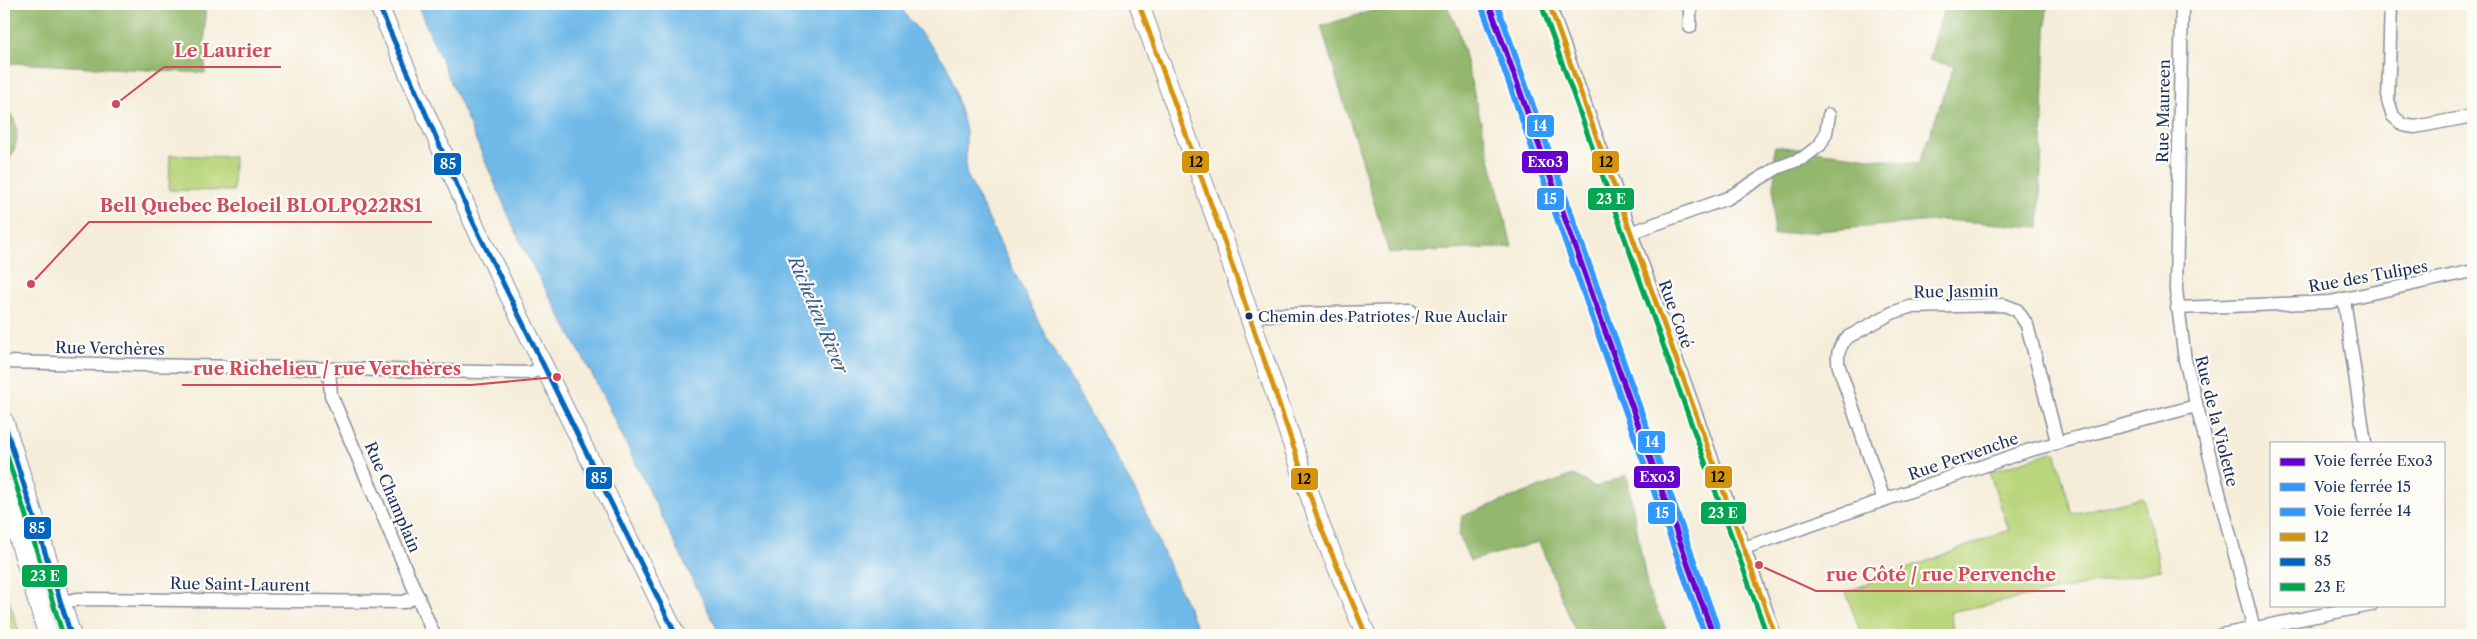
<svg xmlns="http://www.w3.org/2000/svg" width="2477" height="639" viewBox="0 0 2477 639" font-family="'Libre Caslon Text',serif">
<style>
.green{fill:#bad67c;stroke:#6a826d}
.forest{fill:#93b76c;stroke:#577365}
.water{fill:#6fb9e8;stroke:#4574a3}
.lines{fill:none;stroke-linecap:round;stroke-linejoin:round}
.stream{stroke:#6fb9e8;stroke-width:4}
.minor-casing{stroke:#888e9c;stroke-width:15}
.secondary-casing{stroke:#888e9c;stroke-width:20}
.primary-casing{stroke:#888e9c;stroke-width:21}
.minor{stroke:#fff;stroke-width:12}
.secondary{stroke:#fff;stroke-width:18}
.primary{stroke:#fff;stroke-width:19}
.bus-1-casing{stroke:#fdfcf7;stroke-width:9}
.bus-2-casing{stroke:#fdfcf7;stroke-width:9}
.bus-3-casing{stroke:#fdfcf7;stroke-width:9}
.bus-1{stroke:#d6940e;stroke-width:5}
.bus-2{stroke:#0065bd;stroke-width:5}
.bus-3{stroke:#00a651;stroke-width:5}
.rail-1-casing{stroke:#fdfcf7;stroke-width:10}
.rail-2-casing{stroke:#fdfcf7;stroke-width:10}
.rail-3-casing{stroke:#fdfcf7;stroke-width:10}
.rail-1{stroke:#60c;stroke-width:6}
.rail-2{stroke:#3098fc;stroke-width:6}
.rail-3{stroke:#3098fc;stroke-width:6}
.bus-dot{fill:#1b2f5e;stroke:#fdfcf7;stroke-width:2}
.labels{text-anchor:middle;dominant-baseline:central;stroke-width:4.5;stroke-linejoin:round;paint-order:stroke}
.bus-label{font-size:15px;fill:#1b2f5e;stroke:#fdfcf7;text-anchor:start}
.street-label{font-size:16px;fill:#1b2f5e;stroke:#fdfcf7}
.water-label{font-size:18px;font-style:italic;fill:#345887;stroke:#fdfcf7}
.leader{fill:none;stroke:#d1495b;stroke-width:2}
.callout-dot{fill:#d1495b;stroke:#fdfcf7;stroke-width:2}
.callout-label{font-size:18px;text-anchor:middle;font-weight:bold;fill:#d1495b;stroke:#fdfcf7;stroke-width:4.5;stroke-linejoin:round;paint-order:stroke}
.line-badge{stroke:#fdfcf7;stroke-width:2}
.badge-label{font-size:14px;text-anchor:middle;font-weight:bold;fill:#fff}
.pale-badge-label{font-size:14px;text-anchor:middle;font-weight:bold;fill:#111}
</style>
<rect width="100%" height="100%" fill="#fdfcf7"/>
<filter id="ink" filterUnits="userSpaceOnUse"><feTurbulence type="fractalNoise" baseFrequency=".02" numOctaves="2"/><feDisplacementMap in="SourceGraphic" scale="10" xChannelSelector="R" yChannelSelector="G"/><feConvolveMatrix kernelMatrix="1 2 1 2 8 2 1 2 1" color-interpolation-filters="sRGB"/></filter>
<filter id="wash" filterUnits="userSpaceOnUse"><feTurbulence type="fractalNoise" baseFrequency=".0096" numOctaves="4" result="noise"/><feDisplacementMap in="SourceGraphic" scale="20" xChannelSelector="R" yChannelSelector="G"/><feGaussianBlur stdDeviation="1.12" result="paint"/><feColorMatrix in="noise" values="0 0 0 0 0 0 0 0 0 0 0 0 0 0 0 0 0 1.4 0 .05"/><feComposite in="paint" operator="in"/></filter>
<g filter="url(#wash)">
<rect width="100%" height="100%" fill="#f5edd9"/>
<g class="green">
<polygon points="170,155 234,157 233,191 169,190"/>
<polygon points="2055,451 2072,514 2143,497 2161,570 1950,612 1954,635 1861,635 1846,592 2009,530 1989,472"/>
<polygon points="4,583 20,635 4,635"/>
</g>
<g class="forest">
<polygon points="4,4 205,4 205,73 14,63 4,66"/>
<polygon points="1394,4 1446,4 1458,29 1512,247 1389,253 1321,26"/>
<polygon points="1945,4 2047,4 2039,227 1944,220 1773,235 1775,146 1919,164 1954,66 1929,60"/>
<path d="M4 106C23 123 19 149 4 167Z"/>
<polygon points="1573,475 1596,487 1627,475 1648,591 1669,635 1577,635 1539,542 1470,561 1459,535 1462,516"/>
</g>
<polygon class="water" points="417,4 901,4 905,14 948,66 966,131 966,173 1046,337 1140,500 1200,635 720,635 593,376 522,246"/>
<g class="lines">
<polyline class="stream" points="4,23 8,19 7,4"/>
</g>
</g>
<g filter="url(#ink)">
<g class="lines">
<defs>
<g id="minor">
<polyline points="1549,4 1775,635"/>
<polyline points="2182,4 2176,290 2185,360 2254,629"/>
<polyline points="2391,4 2388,100 2393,116 2403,125 2415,127 2473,116"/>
<polyline points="1690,27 1690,4"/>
<polyline points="1630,233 1728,198 1777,168 1803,158 1820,145 1826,133 1829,115"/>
<polyline points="2344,299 2365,443"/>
<polyline points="2177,308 2330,302 2473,271"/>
<polyline points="1250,318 1265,315 1411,311"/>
<polyline points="4,362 530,373 544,367"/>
<polyline points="329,370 331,395 434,635"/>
<path d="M1884 500 1839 367C1836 355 1839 345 1848 337L1892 313 1909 307 2004 305 2017 310 2027 325 2057 441"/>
<polyline points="1744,548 2027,451 2196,406"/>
<polyline points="62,602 79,599 404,602 418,596"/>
<polyline points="2221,635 2371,605"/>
</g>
<polyline id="secondary" points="378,4 473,222 676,635"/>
<g id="primary">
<polyline points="1139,4 1222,235 1321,528 1366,635"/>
<polyline points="4,422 71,635"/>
<polyline points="4,488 48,635"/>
</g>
</defs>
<use href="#minor" class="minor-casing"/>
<use href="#secondary" class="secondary-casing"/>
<use href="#primary" class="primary-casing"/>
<use href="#minor" class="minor"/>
<use href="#secondary" class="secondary"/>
<use href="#primary" class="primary"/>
<defs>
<g id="bus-1">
<polyline points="1139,4 1222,235 1321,528 1366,635"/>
<polyline points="1549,4 1775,635"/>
</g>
<g id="bus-2">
<polyline points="378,4 473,222 676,635"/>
<polyline points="4,422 71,635"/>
</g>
<g id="bus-3">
<polyline points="1542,7 1767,635"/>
<polyline points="4,446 63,635"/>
</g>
</defs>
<use href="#bus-1" class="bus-1-casing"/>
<use href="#bus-2" class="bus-2-casing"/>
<use href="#bus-3" class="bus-3-casing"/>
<use href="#bus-1" class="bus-1"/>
<use href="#bus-2" class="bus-2"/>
<use href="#bus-3" class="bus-3"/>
<defs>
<polyline id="rail-1" points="1489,4 1713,635"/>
<polyline id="rail-2" points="1482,7 1705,635"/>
<polyline id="rail-3" points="1497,4 1720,635"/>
</defs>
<use href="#rail-1" class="rail-1-casing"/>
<use href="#rail-2" class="rail-2-casing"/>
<use href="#rail-3" class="rail-3-casing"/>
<use href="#rail-1" class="rail-1"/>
<use href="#rail-2" class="rail-2"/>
<use href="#rail-3" class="rail-3"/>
</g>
</g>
<circle class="bus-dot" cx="1249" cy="316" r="4.5"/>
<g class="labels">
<g class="bus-label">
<text x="1258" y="316">Chemin des Patriotes / Rue Auclair</text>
</g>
<g class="street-label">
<text transform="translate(2163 111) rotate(-89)">Rue Maureen</text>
<text transform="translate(2368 276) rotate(-10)">Rue des Tulipes</text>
<text transform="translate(1956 291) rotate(-1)">Rue Jasmin</text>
<text transform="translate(1676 314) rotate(70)">Rue Coté</text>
<text transform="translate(110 348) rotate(1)">Rue Verchères</text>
<text transform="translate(2217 421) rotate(76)">Rue de la Violette</text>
<text transform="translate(1963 456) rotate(-19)">Rue Pervenche</text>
<text transform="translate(393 497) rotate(67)">Rue Champlain</text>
<text transform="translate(240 584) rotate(1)">Rue Saint-Laurent</text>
</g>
<g class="water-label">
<text transform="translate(818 315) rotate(67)">Richelieu River</text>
</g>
</g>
<path class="leader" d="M116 104L164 67H281M31 284L89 222H432M557 377L471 385H182M1759 565L1816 591H2065"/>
<g class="callout-dot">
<circle cx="116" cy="104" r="5"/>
<circle cx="31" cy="284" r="5"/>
<circle cx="557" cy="377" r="5"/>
<circle cx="1759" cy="565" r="5"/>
</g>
<g class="callout-label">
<text x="223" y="57">Le Laurier</text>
<text x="261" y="212">Bell Quebec Beloeil BLOLPQ22RS1</text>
<text x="327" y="375">rue Richelieu / rue Verchères</text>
<text x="1941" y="581">rue Côté / rue Pervenche</text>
</g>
<g class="line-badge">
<rect x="1526" y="114" width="29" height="24" rx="5" fill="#3098fc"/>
<rect x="1521" y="150" width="48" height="24" rx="5" fill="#60c"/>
<rect x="1591" y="150" width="29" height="24" rx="5" fill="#d6940e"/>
<rect x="1181" y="150" width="29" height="24" rx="5" fill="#d6940e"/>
<rect x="433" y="152" width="29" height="24" rx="5" fill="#0065bd"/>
<rect x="1587" y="187" width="48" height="24" rx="5" fill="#00a651"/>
<rect x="1536" y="187" width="29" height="24" rx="5" fill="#3098fc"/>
<rect x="1637" y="430" width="29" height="24" rx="5" fill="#3098fc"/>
<rect x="1633" y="465" width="48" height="24" rx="5" fill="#60c"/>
<rect x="1704" y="465" width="29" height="24" rx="5" fill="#d6940e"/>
<rect x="585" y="466" width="28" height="24" rx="5" fill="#0065bd"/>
<rect x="1290" y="467" width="29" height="24" rx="5" fill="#d6940e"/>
<rect x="1700" y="501" width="47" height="24" rx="5" fill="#00a651"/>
<rect x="1647" y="501" width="29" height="24" rx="5" fill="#3098fc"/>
<rect x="23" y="516" width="29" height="24" rx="5" fill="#0065bd"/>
<rect x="21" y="564" width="47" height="24" rx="5" fill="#00a651"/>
</g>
<g class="badge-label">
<text x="1540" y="131">14</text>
<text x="1545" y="167">Exo3</text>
<text x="448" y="169">85</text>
<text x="1611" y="204">23 E</text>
<text x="1550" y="204">15</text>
<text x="1652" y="447">14</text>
<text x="1657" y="482">Exo3</text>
<text x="599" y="483">85</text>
<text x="1723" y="518">23 E</text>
<text x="1662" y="518">15</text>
<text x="37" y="533">85</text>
<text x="45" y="581">23 E</text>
</g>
<g class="pale-badge-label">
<text x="1606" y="167">12</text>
<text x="1196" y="167">12</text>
<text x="1718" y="482">12</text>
<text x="1304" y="484">12</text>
</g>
<rect width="2477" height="639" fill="none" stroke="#fdfcf7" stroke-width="20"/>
<rect x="2270" y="442" width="175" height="165" fill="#fdfcf7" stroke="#a3aaba"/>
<rect x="2280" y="458" width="25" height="8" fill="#6600cc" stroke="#a3aaba"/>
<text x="2314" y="466" font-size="15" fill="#1b2f5e">Voie ferrée Exo3</text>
<rect x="2280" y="483" width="25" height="8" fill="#3098fc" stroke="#a3aaba"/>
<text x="2314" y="492" font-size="15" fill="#1b2f5e">Voie ferrée 15</text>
<rect x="2280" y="508" width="25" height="8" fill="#3098fc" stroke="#a3aaba"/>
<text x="2314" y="516" font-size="15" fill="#1b2f5e">Voie ferrée 14</text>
<rect x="2280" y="533" width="25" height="8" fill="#d6940e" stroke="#a3aaba"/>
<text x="2314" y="542" font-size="15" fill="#1b2f5e">12</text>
<rect x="2280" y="558" width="25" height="8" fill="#0065bd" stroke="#a3aaba"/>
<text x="2314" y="566" font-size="15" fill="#1b2f5e">85</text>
<rect x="2280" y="583" width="25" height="8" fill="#00a651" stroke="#a3aaba"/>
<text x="2314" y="592" font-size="15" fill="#1b2f5e">23 E</text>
</svg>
